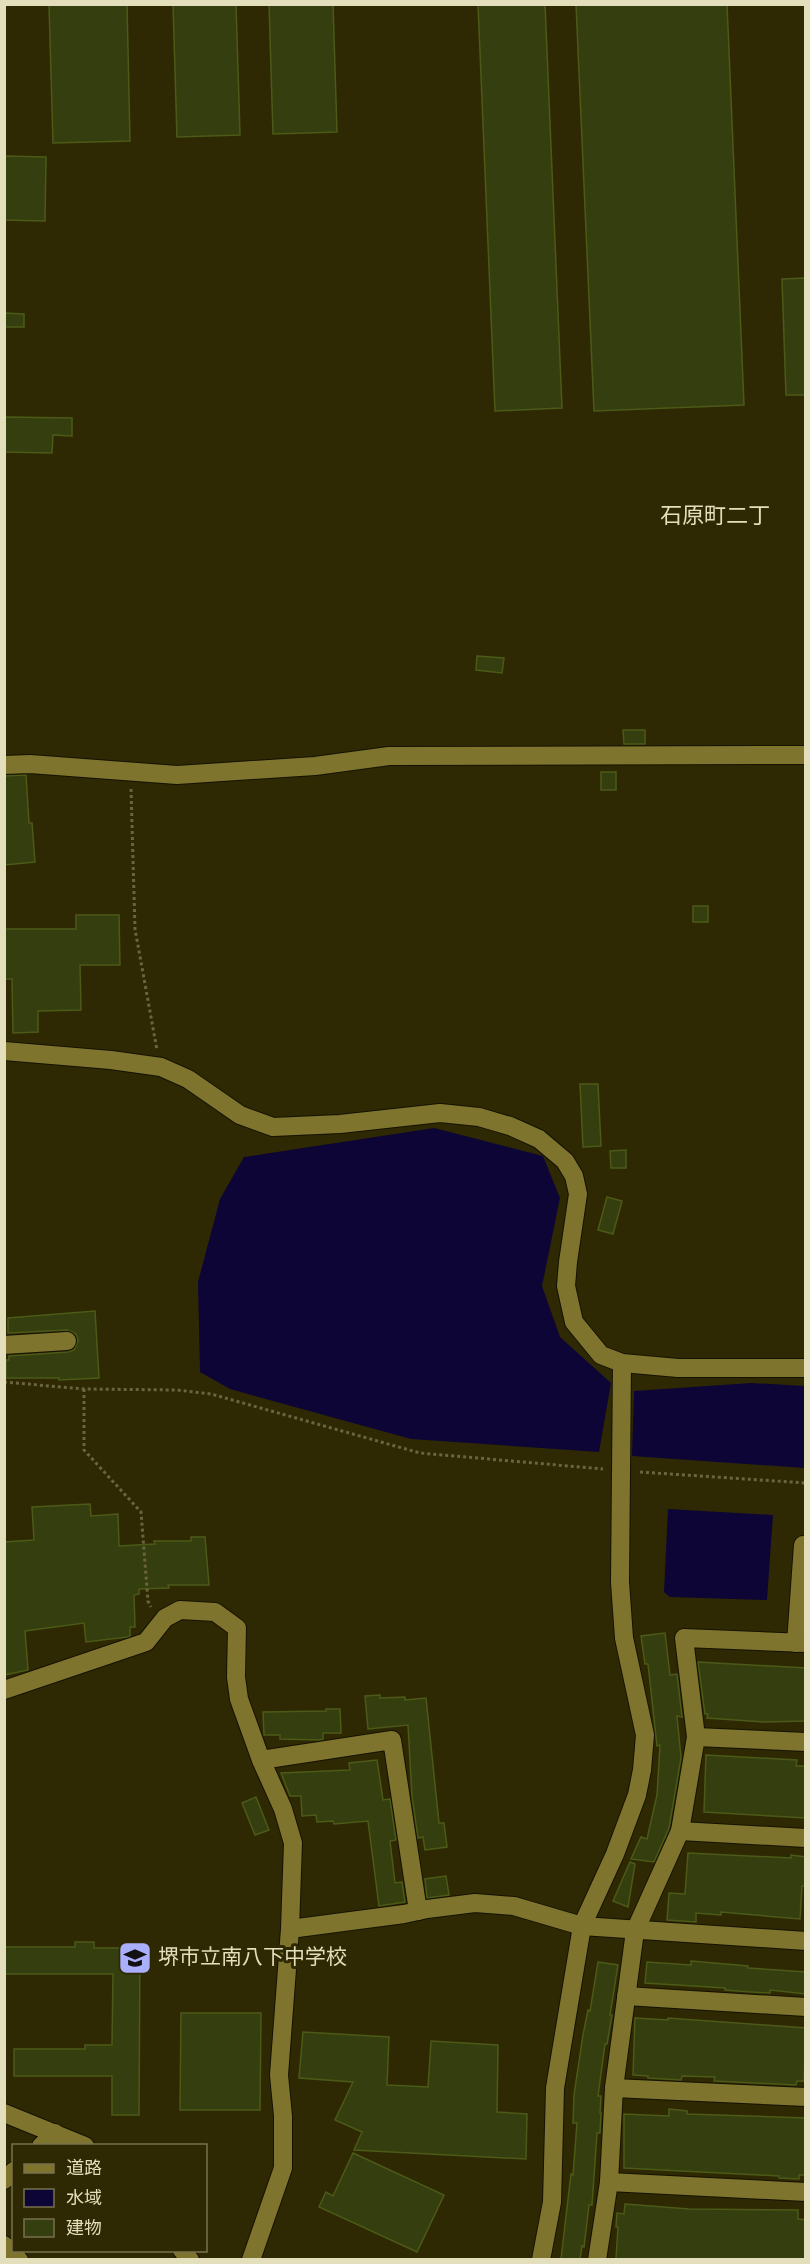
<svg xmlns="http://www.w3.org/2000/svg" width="810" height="2264" viewBox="0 0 810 2264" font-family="Spectral,'Noto Sans JP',serif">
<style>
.water{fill:#0d0535}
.building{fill:#343e0e;stroke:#4c5a18;stroke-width:1.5}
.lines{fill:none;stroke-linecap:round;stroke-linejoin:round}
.minor-casing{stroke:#151200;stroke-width:20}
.path{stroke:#6a643f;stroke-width:3;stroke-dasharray:3 3;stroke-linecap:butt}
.minor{stroke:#7e742e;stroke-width:18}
.labels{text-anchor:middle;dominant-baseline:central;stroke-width:6;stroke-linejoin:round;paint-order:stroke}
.poi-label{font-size:21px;fill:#e3debb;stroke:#2f2903;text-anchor:start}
.neighbourhood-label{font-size:22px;fill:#e3debb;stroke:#2f2903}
</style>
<rect width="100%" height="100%" fill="#2f2903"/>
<g class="water">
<polygon points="434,1128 543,1156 560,1198 542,1286 560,1337 611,1383 599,1452 411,1439 230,1389 200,1372 198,1282 220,1199 244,1157"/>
<polygon points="751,1383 805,1386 805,1468 632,1456 634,1391"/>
<polygon points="668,1509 773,1515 767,1600 670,1597 664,1592"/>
</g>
<g class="building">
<polygon points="49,4 127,4 130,141 53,143"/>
<polygon points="173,4 236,4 240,135 177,137"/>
<polygon points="269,4 333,4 337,132 273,134"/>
<polygon points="478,4 545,4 562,408 495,411"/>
<polygon points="576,4 727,4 744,405 594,411"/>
<polygon points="4,156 46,157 45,221 4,220"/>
<polygon points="806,278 806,395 786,395 782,279"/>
<polygon points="4,313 24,314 24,327 4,327"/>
<polygon points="4,417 72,418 72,436 53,435 52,453 4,452"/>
<polygon points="477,656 504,658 502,673 476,670"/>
<polygon points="623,730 645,730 645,744 624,744"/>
<rect x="601" y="772" width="15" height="18"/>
<polygon points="26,775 29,823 32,823 35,862 4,865 4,776"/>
<rect x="693" y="906" width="15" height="16"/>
<polygon points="76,915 119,915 120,965 80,965 81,1010 38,1011 38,1032 13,1033 12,979 4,979 4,929 76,929"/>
<polygon points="580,1084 598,1084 601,1146 583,1147"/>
<polygon points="626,1150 626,1168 611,1168 610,1151"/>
<polygon points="607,1197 622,1201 613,1234 598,1230"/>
<polygon points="95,1311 99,1378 59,1380 59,1378 6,1378 6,1360 9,1360 9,1356 68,1352 74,1350 78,1341 76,1334 67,1330 8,1333 8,1318"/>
<polygon points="90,1504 91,1516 118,1514 119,1546 155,1544 154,1541 191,1541 191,1537 205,1537 209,1585 168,1585 169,1588 139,1589 139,1594 134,1595 135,1627 130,1627 130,1636 127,1637 86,1642 84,1623 25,1631 28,1670 4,1675 4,1542 34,1540 32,1507"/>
<polygon points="665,1633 670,1675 677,1674 682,1717 677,1716 681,1758 669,1828 654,1862 631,1859 641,1837 647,1839 657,1795 660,1745 657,1746 648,1664 645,1664 641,1636"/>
<polygon points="698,1662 806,1668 806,1721 764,1722 707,1718 708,1714 705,1714"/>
<polygon points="380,1695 380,1698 405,1697 405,1700 426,1698 439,1823 444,1823 447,1847 425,1850 423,1837 418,1838 412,1796 408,1725 368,1729 365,1696"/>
<polygon points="326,1709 340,1709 341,1733 323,1733 323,1739 320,1740 280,1739 280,1735 264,1735 263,1712 326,1711"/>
<polygon points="706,1755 797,1760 796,1766 806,1766 806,1818 704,1812"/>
<polygon points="377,1760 383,1800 390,1799 396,1840 390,1841 395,1883 402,1882 405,1902 379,1906 368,1821 334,1824 333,1821 317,1822 316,1815 302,1816 301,1796 290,1796 281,1773 350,1770 349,1763"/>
<polygon points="256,1797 269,1830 255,1835 242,1803"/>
<polygon points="688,1853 791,1858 791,1855 806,1857 805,1886 802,1886 800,1919 721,1912 721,1915 696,1913 696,1922 667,1920 669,1893 685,1894"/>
<polygon points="630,1862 635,1864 628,1907 613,1901"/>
<polygon points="446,1876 449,1895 427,1898 425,1879"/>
<polygon points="75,1942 94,1942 94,1948 140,1948 139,2115 112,2115 112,2076 14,2076 14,2049 85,2049 85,2045 112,2045 113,1974 4,1974 4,1947 75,1947"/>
<polygon points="691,1961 748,1966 748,1968 806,1972 806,1994 770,1990 770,1993 751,1992 725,1990 725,1988 645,1983 647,1962 691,1965"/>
<polygon points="598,1962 618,1965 610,2015 612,2015 607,2044 605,2044 598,2096 601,2096 600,2113 601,2113 600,2133 597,2133 592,2205 589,2205 584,2247 582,2246 580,2259 561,2259 571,2174 573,2175 577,2123 573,2123 574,2095 583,2035 588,2010 590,2011"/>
<polygon points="181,2013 261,2013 260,2110 180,2110"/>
<polygon points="635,2018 668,2020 668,2018 806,2028 804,2081 797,2081 796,2085 714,2081 715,2077 682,2076 681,2080 648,2078 648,2076 633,2075"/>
<polygon points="303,2032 389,2037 387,2085 428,2087 431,2041 498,2045 497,2112 527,2114 526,2159 354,2150 362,2132 335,2120 353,2082 299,2078"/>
<polygon points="669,2109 687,2111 687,2114 806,2118 806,2175 799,2175 799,2179 779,2178 779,2176 624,2168 624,2114 669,2116"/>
<polygon points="353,2153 444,2195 417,2252 319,2207 326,2192 333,2196"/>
<polygon points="625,2204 689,2209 798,2210 798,2219 806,2220 806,2259 616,2259 618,2227 616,2227 617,2213 624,2214"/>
</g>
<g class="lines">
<defs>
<g id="minor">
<polyline points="4,765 30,764 177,775 315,766 389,756 806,755"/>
<polyline points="4,1051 111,1060 161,1067 188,1079 240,1115 273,1127 340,1124 440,1113 479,1117 510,1126 539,1139 565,1161 574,1176 578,1194 568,1262 566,1286 574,1322 601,1355 622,1363 678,1368 806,1368"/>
<polyline points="4,1345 67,1341"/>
<polyline points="796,1643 803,1545 806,1545"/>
<polyline points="4,1690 146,1642 165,1618 180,1610 215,1612 237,1628 236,1677 239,1699 261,1760 283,1809 293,1843 290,1929 279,2075 283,2116 283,2168 251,2260"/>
<polyline points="696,1737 806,1742"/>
<polyline points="261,1760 392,1740 418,1911"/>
<polyline points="680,1831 806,1838"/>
<polyline points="290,1929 404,1914 427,1909 475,1903 514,1906 582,1926 806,1941"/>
<polyline points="626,1996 806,2007"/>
<polyline points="614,2088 806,2097"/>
<polyline points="4,2113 85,2146"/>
<polyline points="41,2146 55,2133"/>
<polyline points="4,2180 14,2171"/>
<polyline points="609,2182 806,2192"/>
<polyline points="4,2245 19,2260"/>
<polyline points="182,2250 190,2260"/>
<polyline points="541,2260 552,2202 555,2088 582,1926 615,1854 637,1795 642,1770 645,1735 624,1638 620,1582 622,1363"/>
<polyline points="597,2260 609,2182 614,2088 635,1931 680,1831 696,1737 684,1638 806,1643"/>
</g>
</defs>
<use href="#minor" class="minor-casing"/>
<g class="path">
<polyline points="131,789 135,929 157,1050"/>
<polyline points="4,1382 84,1389 177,1390 211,1394 420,1453 603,1469"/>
<polyline points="84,1389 84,1450 141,1512 148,1601 151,1607"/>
<polyline points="640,1472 806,1483"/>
</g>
<use href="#minor" class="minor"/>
</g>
<defs>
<symbol id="school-square" viewBox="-11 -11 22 22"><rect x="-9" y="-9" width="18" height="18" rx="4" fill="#aaaffb" stroke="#2f2903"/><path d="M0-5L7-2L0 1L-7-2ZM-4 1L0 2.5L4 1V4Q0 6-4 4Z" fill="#111"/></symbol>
</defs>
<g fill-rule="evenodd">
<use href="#school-square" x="116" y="1939" width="38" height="38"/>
</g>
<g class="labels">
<g class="poi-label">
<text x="158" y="1958">堺市立南八下中学校</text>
</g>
<g class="neighbourhood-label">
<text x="715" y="516">石原町二丁</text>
</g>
</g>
<rect width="810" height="2264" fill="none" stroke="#e3debb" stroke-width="12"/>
<rect x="12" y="2144" width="195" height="108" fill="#2f2903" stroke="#77714d" stroke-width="1.5"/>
<rect x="24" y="2164" width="30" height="9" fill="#7e742e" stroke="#77714d" stroke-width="1.5"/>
<text x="66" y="2174" font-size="18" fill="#e3debb">道路</text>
<rect x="24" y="2189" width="30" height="18" fill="#0d0535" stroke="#77714d" stroke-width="1.5"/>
<text x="66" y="2204" font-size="18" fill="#e3debb">水域</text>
<rect x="24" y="2219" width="30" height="18" fill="#343e0e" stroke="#77714d" stroke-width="1.5"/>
<text x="66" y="2234" font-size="18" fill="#e3debb">建物</text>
</svg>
